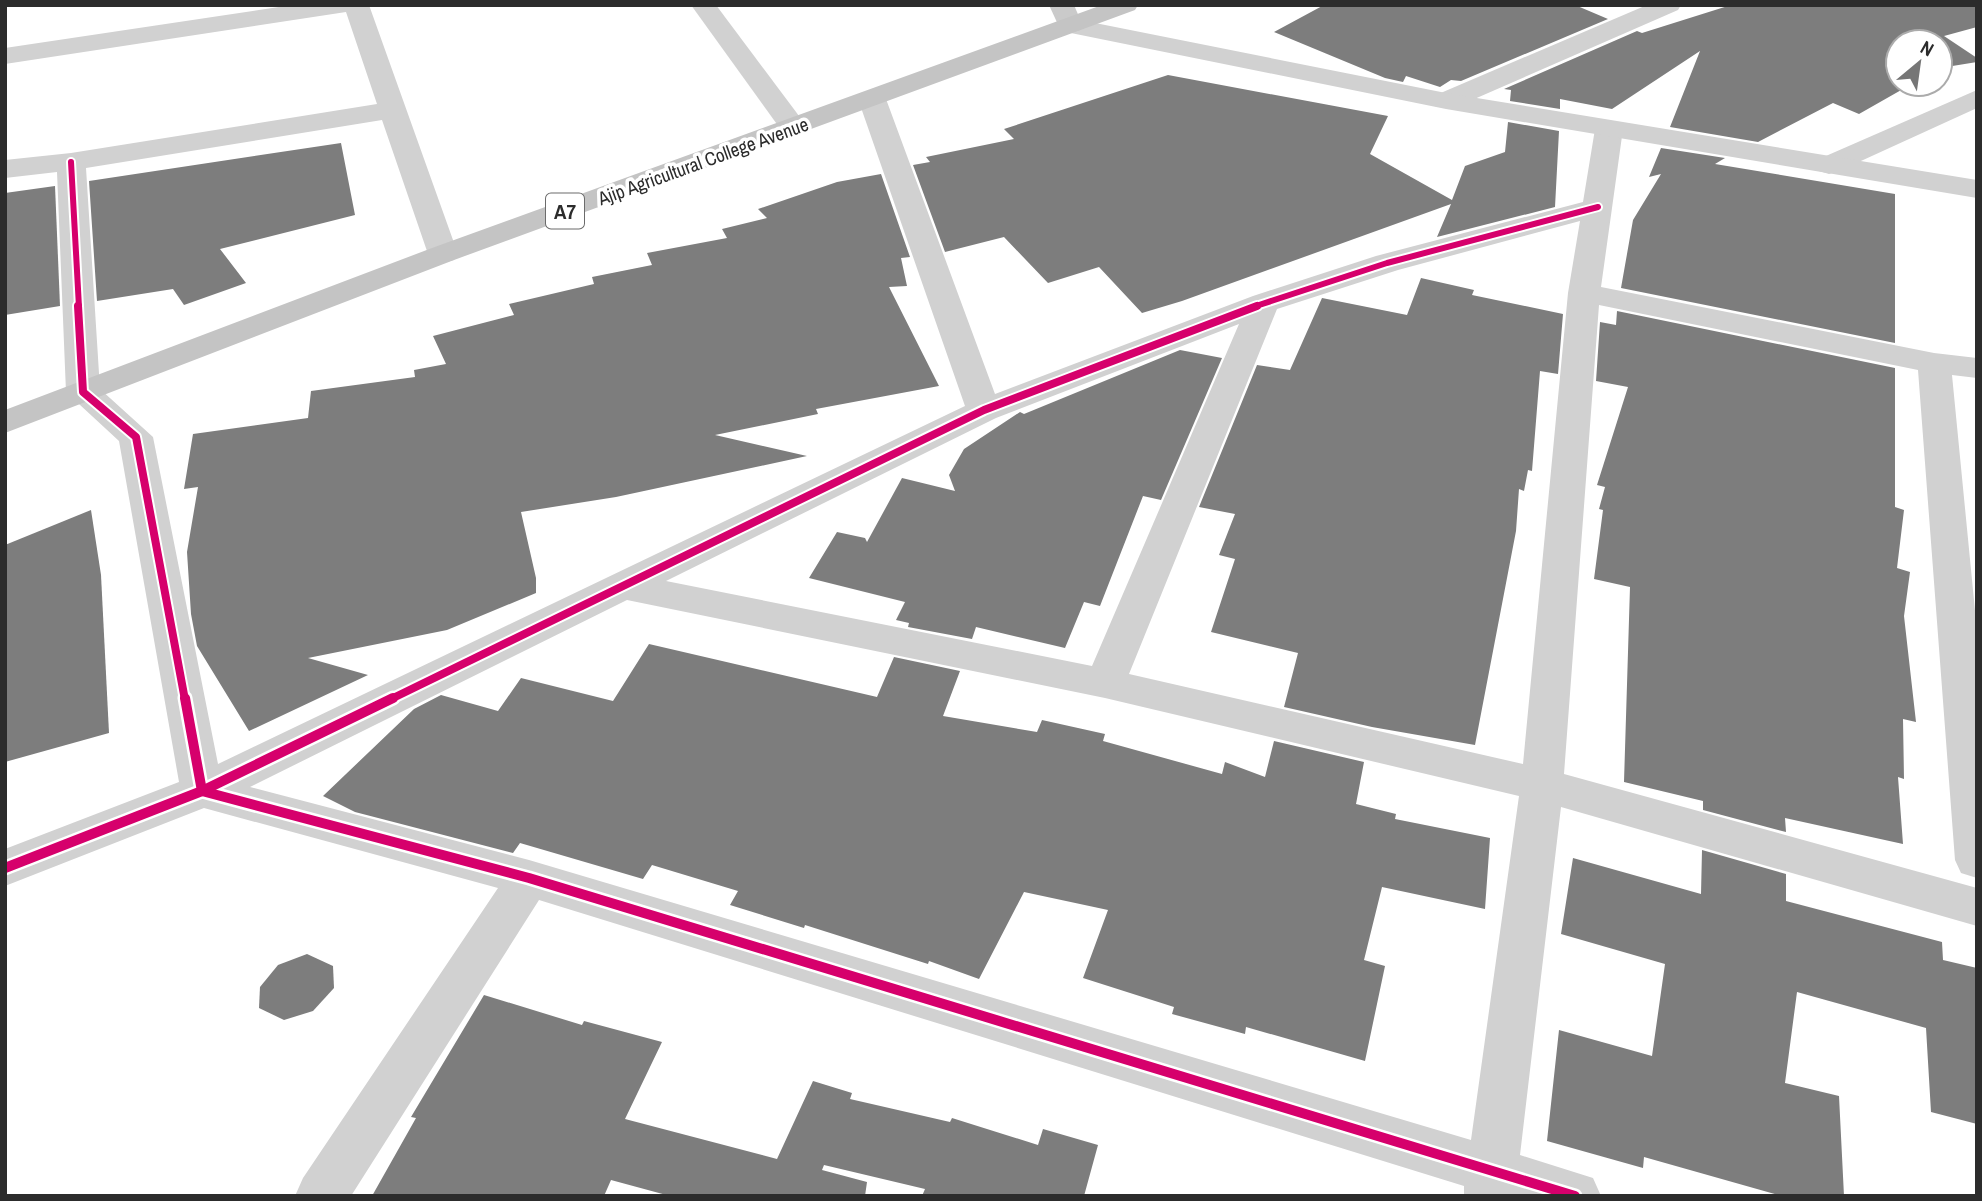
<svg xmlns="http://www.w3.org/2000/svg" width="1982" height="1201" viewBox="0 0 1982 1201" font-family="'Archivo Narrow',sans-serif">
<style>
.building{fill:#7d7d7d}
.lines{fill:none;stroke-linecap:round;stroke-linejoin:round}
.minor{fill:#d1d1d1;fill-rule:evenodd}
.tertiary{fill:#d1d1d1;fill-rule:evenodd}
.secondary{fill:#cacaca;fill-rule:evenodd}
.primary{fill:#c4c4c4;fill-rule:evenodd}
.cycleway-far2-casing{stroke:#fff;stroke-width:10}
.cycleway-far1-casing{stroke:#fff;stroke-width:12}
.cycleway-casing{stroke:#fff;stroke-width:15}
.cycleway-far2{stroke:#d6006c;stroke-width:6}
.cycleway-far1{stroke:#d6006c;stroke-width:8}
.cycleway{stroke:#d6006c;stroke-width:10}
.labels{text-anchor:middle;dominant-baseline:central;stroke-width:7;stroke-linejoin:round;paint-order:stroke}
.far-street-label{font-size:19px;fill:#2c2c2c;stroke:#fff}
.shield{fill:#fff;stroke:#6b6b6b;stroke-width:2}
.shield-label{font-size:21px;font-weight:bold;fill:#2c2c2c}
</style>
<rect width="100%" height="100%" fill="#fff"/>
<g class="building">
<polygon points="1324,5 1575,5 1608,19 1461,81 1451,80 1440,87 1406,76 1403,82 1385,78 1274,32"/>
<polygon points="1731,5 1977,5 1977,27 1944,36 1977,58 1977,62 1940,68 1940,42 1898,42 1898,84 1910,85 1859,114 1833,103 1758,142 1670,127 1700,51 1612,109 1560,99 1560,109 1510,101 1511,90 1504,89 1637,31 1642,33"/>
<polygon points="1168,75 1388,116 1370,154 1452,200 1465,166 1505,152 1508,122 1559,131 1555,207 1437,237 1451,204 1182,301 1142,313 1099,267 1048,283 1004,237 945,252 913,165 930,162 926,157 1014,139 1004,129"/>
<polygon points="341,143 355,215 220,249 246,283 184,305 173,289 97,301 89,181"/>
<polygon points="1661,148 1725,158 1715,164 1895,194 1895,343 1621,288 1633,220 1661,174 1649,177"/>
<polygon points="881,174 910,257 901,258 907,286 889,287 939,386 816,409 818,414 715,435 807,456 616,497 521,512 536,578 536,593 447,630 308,658 368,675 249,731 197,646 191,614 187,552 198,487 184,489 193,434 308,418 311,391 415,377 414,370 446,364 433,336 514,315 509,304 594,284 592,277 652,265 647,253 727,238 722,229 767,218 758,209 837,182"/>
<polygon points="55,186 60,306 5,315 5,193"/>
<polygon points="1421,278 1474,290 1472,295 1563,314 1558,374 1540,371 1532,471 1528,470 1524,491 1519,489 1516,531 1475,745 1372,727 1284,707 1298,653 1211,632 1235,559 1219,555 1235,514 1199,507 1257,365 1290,370 1322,298 1407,315"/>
<polygon points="1617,311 1895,368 1895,507 1904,510 1897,568 1910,572 1904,616 1916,722 1903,719 1904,779 1898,777 1903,844 1785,818 1786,832 1703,810 1703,801 1624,782 1630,587 1594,579 1603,510 1599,509 1605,487 1597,485 1628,387 1596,381 1600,322 1616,325"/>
<polygon points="1180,350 1222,358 1161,500 1143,496 1100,606 1084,602 1065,648 976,627 972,639 908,627 909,623 896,620 905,602 809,578 837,532 865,538 867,542 902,478 955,491 949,475 964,449 1020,412 1024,414"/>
<polygon points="91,510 101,575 109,733 5,762 5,545"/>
<polygon points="649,644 877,697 894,657 960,671 943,716 1037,732 1042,720 1105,734 1103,741 1222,774 1225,762 1265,777 1274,741 1364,762 1356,804 1396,814 1395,819 1490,838 1485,909 1382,887 1364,960 1385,966 1365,1061 1246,1027 1245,1034 1172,1014 1174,1007 1083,978 1108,910 1024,892 979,979 929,961 928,964 805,925 804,928 730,905 738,891 652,865 643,879 520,843 513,853 355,812 323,796 414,709 441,695 498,711 521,678 613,701"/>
<polygon points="1702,850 1786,874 1786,901 1942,942 1943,960 1977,968 1977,1124 1931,1112 1926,1028 1797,992 1785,1083 1839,1096 1844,1196 1782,1196 1644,1157 1643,1168 1547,1141 1559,1030 1652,1056 1665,964 1561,934 1573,858 1701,894"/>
<polygon points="307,954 333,966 334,988 313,1011 284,1020 259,1008 260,987 278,965"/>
<polygon points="484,995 582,1025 584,1021 662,1042 625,1119 777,1159 813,1081 852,1093 850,1099 950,1122 952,1118 1038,1145 1043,1129 1098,1145 1084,1196 922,1196 925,1189 824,1165 822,1170 867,1182 865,1196 670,1196 611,1180 604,1196 372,1196 416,1118 411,1117"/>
</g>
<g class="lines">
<g class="minor">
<path d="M292 5H369L458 254 454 260 443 263 432 260 428 254 382 120 86 168 100 389 153 437 218 764 965 406 858 99 862 93H882L886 99 995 394 1253 296 1376 256 1583 202 1595 129 1599 123H1619L1623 129 1601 287 1934 353 1977 358V378L1952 375 1977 631V878L1961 873 1955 860 1918 370 1599 305 1564 774 1977 888V926L1561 807 1520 1155 1593 1178 1601 1196H1464V1186L539 900 351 1196H295L303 1178 498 888 204 808 5 886V849L179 782 119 441 66 392 57 172 5 178V160L71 153 377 104 346 12 5 64V48ZM1580 221 1568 293 1523 764 1129 674 1277 309 1398 270ZM1239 324 1092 666 666 581 996 418ZM627 600 1105 698 1519 796 1471 1140 529 860 250 787Z"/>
<polygon points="691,5 716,5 808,128 804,134 784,134"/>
<polygon points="1647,5 1681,5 1678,10 1456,107 1436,107 1432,101 1436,95"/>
<polygon points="1977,90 1977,108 1839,171 1829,174 1819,171 1815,165 1819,159"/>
</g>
<polygon class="tertiary" points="1070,18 1446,93 1977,180 1977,198 1446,109 1061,31 1057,26 1061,21"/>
<polygon class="secondary" points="1049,5 1074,5 1083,26 1079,31 1061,31"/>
<polygon class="primary" points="1102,5 1138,5 1135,10 454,260 5,433 5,410 432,248"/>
<defs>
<g id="cycleway-far2">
<polyline points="71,162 79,307"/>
<polyline points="1253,307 1387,263 1598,207"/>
</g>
<g id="cycleway-far1">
<polyline points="78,306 83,392 136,437 185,700"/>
<polyline points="389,700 984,410 1257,306"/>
</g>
<g id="cycleway">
<polyline points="185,698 202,791 529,878 1575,1196"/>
<polyline points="5,868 202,791 393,698"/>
</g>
</defs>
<use href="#cycleway-far2" class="cycleway-far2-casing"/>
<use href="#cycleway-far1" class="cycleway-far1-casing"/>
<use href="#cycleway" class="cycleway-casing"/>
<use href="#cycleway-far2" class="cycleway-far2"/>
<use href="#cycleway-far1" class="cycleway-far1"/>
<use href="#cycleway" class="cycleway"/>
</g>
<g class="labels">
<g class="far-street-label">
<text transform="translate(703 161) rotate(-20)">Ajip Agricultural College Avenue</text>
</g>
<rect class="shield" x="546" y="193.5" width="38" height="35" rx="5"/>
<g class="shield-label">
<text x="565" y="211">A7</text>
</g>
</g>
<rect width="1982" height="1201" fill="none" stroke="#2c2c2c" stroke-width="14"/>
<g transform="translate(1919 63) rotate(29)"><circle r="33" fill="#ffffff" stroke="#ababab" stroke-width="2"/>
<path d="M0-5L12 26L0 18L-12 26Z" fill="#767676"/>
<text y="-10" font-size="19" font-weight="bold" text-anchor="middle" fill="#2c2c2c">N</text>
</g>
</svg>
